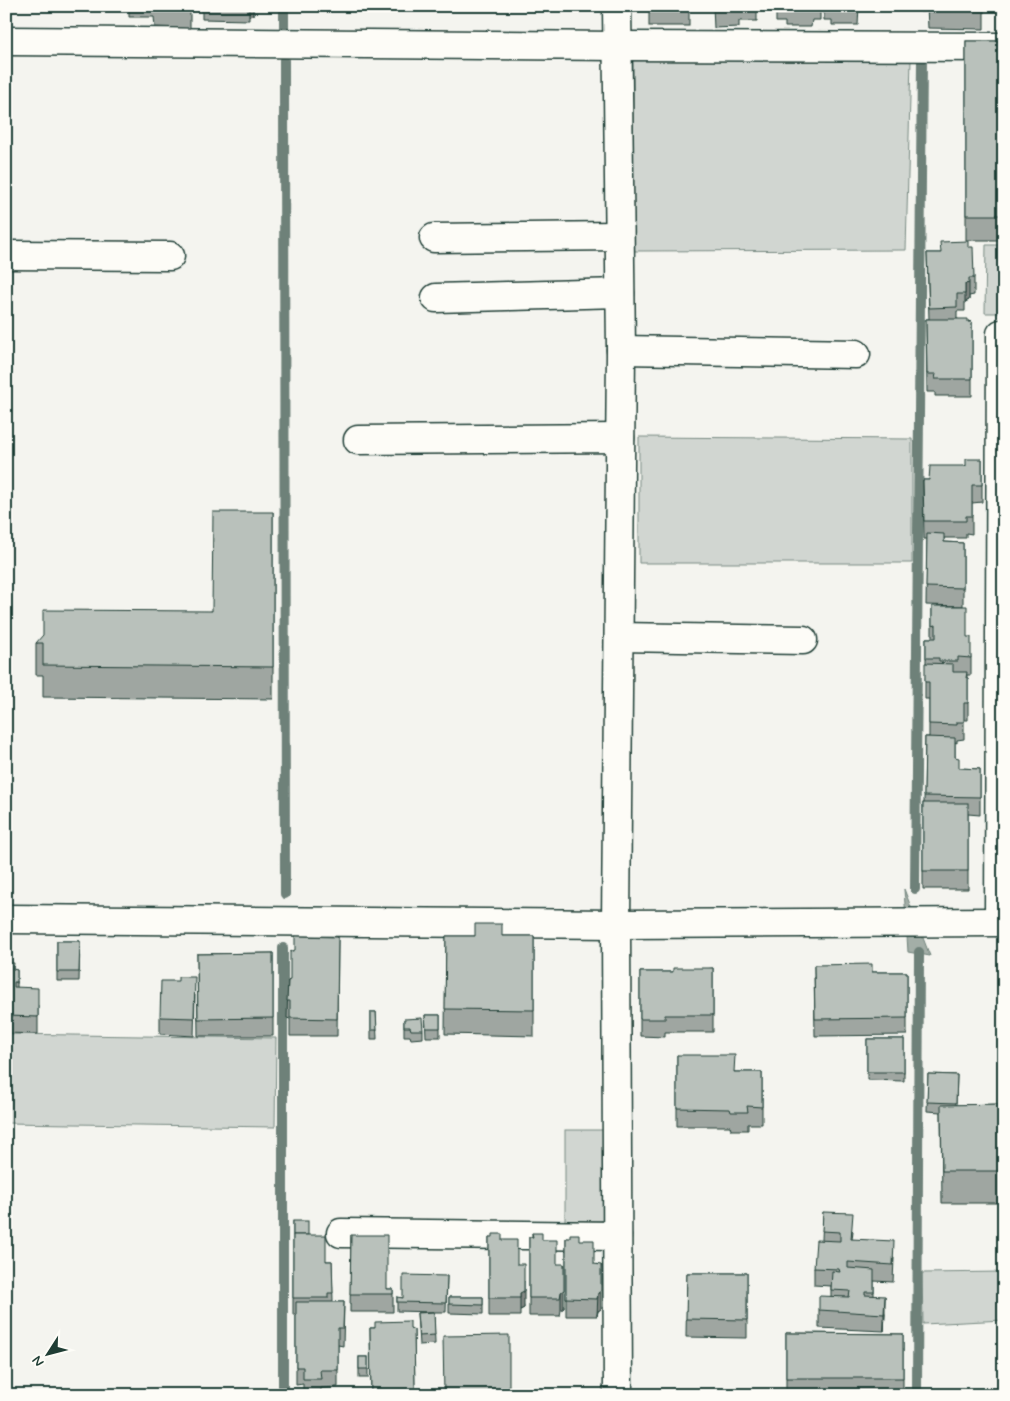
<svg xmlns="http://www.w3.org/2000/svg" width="1010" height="1401" viewBox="0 0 1010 1401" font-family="Mynerve,sans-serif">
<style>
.green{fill:#d1d6d1;stroke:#788a82}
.water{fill:#a3aea7;stroke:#6e8179}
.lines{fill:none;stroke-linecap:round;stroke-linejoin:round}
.stream{stroke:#6e8179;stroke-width:10}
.street-casing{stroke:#1f3d34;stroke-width:31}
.street{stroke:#fdfcf7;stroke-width:28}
.wall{fill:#9fa6a1;stroke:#1f3d34}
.shaded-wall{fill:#828783;stroke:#1f3d34}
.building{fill:#b9c1bb;stroke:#1f3d34}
</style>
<rect width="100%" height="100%" fill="#f4f4ef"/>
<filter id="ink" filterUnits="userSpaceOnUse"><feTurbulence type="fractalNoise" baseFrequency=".02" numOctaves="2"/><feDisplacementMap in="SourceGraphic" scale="10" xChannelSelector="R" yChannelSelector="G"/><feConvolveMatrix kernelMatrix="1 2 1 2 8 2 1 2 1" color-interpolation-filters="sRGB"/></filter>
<g filter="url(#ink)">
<g class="green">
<polygon points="633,59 911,59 906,250 633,251"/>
<polygon points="986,245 1004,245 1004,313 985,313"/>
<polygon points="639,437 912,439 912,563 639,563"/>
<polygon points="6,1034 276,1038 275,1127 6,1123"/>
<rect x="565" y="1130" width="45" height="91"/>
<polygon points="1004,1272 1004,1320 923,1324 922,1273"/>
</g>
<polygon class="water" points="904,889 930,956 908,952"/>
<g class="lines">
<g class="stream">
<polyline points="922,6 922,8"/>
<polyline points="284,28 284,6"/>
<polyline points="284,60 285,894"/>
<polyline points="915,889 922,59"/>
<polyline points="283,948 283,1395"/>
<polyline points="917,1395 919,952"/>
</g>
<defs>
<g id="street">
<polyline points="617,6 621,350 616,924 618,1395"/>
<polyline points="6,41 617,46 1004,47"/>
<polyline points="434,238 619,236"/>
<polyline points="6,255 170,256"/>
<polyline points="436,298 620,293"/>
<polyline points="621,350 856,354"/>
<polyline points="358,440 620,438"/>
<polyline points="619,637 803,640"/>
<polyline points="6,919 616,924 1004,922"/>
<polyline points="999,922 1001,334 1004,334"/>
<polyline points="341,1233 617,1236"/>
</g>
</defs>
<use href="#street" class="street-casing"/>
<use href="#street" class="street"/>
</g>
<g class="wall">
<polygon points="125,6 190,6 190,28 155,27 154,17 129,17 129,7 125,7"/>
<polygon points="202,6 253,6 253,15 249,16 249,20 202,19"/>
<rect x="649" y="6" width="40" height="20"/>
<polygon points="713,6 757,6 757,21 739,21 739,27 714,28"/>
<polygon points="776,6 820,6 820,20 812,20 811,27 785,27 785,22 776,22"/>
<polygon points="824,6 859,6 858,25 832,25 832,20 824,20"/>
<polygon points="927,6 984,6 984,29 928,28"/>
<rect x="966" y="41" width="38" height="199"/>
<polygon points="968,247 974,278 974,295 969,296 969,300 965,302 965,311 957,311 957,319 972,322 972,396 935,396 935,392 927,392 926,319 929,319 927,253 941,253"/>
<polygon points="982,459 982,502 972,503 972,534 966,533 966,538 944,538 944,542 963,543 963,606 926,605 927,539 924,539 923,480 929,480"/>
<polygon points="273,512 273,699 43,697 43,675 36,675 36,643 212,611"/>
<polygon points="932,606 967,637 971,658 971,675 967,675 967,678 968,678 968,720 964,720 964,739 957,740 957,743 955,742 955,757 959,768 980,769 980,815 968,814 968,889 923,889 923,803 924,803 925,737 929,737 929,699 925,699 925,682 926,663 926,638 932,638"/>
<polygon points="446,936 534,936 534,1036 445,1034"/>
<polygon points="338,937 337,1036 290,1036 290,1019 287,1018 288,981 290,980"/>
<polygon points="6,941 9,963 14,970 17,970 17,987 38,1005 38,1034 6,1033"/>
<polygon points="57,941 80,941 79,981 57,981"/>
<polygon points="273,953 273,1036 198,1036 197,954"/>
<polygon points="814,965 872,972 907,972 907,1035 815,1036"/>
<polygon points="713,968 713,1032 665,1032 665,1037 640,1036 640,972 673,972"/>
<polygon points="195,995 194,1036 160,1034 160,1017"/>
<polygon points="371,1012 376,1012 377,1039 371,1039"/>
<polygon points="425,1015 440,1015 440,1037 426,1037"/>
<polygon points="404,1019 423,1030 423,1038 411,1039 410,1036 404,1036"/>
<polygon points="867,1039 904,1039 904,1081 867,1080"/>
<polygon points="677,1055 735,1072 762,1072 762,1124 748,1124 748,1130 731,1130 730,1126 677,1126"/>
<polygon points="928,1074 957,1075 956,1105 1004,1104 1004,1203 942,1203 941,1112 927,1111"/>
<polygon points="823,1212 853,1231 852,1239 894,1258 893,1282 874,1281 874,1296 885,1314 884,1331 819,1328 819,1310 831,1296 831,1286 814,1285 814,1268 822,1240"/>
<polygon points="293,1221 308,1235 326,1261 332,1261 333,1302 344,1302 343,1346 338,1345 338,1387 321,1388 321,1395 303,1395 303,1384 296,1385 296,1315 293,1315"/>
<polygon points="532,1233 542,1240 557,1264 564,1308 561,1310 560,1316 529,1316 529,1237 532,1237"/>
<polygon points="351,1235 387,1289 393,1289 393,1312 350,1312"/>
<polygon points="489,1237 502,1240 517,1264 524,1308 520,1310 520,1316 489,1316"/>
<polygon points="566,1238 579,1240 594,1264 601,1309 598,1311 597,1316 566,1316"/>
<polygon points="687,1273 747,1273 747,1338 686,1337"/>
<polygon points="447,1276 446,1312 434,1312 435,1344 419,1345 417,1313 433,1312 397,1311 397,1297 403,1298"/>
<polygon points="449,1297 483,1297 483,1314 449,1313"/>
<polygon points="370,1328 410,1328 414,1330 415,1395 371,1395"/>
<polygon points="786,1333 903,1334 903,1395 786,1395"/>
<rect x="359" y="1357" width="9" height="21"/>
</g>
<g class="shaded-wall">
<polygon points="249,6 253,6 253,15 249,16"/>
<polygon points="969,283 969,300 965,302 965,284"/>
<polygon points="564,1264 564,1308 561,1310 561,1292"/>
<polygon points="601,1265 601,1309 598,1311 597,1316 598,1293"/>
<polygon points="524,1281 524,1308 520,1310 520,1293"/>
<polygon points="885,1296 885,1314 884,1331 884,1314"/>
</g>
<g class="building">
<rect x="155" y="6" width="35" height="4"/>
<polygon points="649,6 689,6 689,8 649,9"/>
<rect x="714" y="6" width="25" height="4"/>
<polygon points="785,6 812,6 811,10 785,9"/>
<rect x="832" y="6" width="26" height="2"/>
<polygon points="928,6 984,6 984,11 928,10"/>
<rect x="966" y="41" width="38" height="174"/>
<polygon points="968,241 968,247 973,247 974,278 969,278 969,283 965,284 965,294 957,294 957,307 929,308 927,253 941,253 940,242"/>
<polygon points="926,319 968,319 968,322 972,322 972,379 935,379 936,374 927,374"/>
<polygon points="966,459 982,459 982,485 972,485 972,516 966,516 966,521 924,521 923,480 929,480 930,466 966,466"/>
<polygon points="213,512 273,512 273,667 43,665 43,643 36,643 43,635 43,610 212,611"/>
<polygon points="927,533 944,534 944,542 963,543 963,588 926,587"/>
<polygon points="932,606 967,606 967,637 971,637 971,658 958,657 958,661 939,661 939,658 926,658 926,638 936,638 936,625 932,626"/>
<polygon points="925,663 953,664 953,672 967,672 966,678 968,678 968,703 964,703 964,722 957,722 957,725 929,724 929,682 925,682"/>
<polygon points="925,737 955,738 955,757 959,758 959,768 980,769 980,797 924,796"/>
<rect x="923" y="803" width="45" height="68"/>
<polygon points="475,924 502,924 502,936 534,936 534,1010 445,1009 446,936 475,936"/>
<polygon points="295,936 338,937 337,1019 290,1018 290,1001 287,1001 288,981 290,980 290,952 295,950"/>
<polygon points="6,941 9,941 9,963 14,963 13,969 17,970 17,982 14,982 14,987 38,988 38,1017 6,1016"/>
<polygon points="57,941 80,941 79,972 57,972"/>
<polygon points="273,953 273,1018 198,1019 197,954"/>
<polygon points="872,964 872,972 907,972 907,1018 815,1019 814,965"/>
<polygon points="673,968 713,968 713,1015 665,1015 665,1019 640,1019 640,972 673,972"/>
<polygon points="178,977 195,977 194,1018 160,1017 161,981 178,981"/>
<polygon points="371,1012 376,1012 377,1030 371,1030"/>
<polygon points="425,1015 440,1015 440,1028 426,1028"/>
<polygon points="422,1018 423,1030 411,1030 410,1027 404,1027 404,1019"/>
<rect x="867" y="1039" width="37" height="33"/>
<polygon points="677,1055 735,1055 734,1072 762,1072 762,1107 747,1106 748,1112 731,1112 730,1109 677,1108"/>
<polygon points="928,1074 957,1075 956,1103 927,1102"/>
<polygon points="1004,1104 1004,1171 942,1171 941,1105"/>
<polygon points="823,1212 853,1213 851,1239 894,1241 893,1265 848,1262 848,1268 874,1270 874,1292 865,1292 865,1295 885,1296 884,1314 819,1310 819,1296 849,1297 850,1291 831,1290 832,1271 840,1272 839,1269 814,1268 816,1240 840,1241 840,1232 822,1231"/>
<rect x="293" y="1221" width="15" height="14"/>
<polygon points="532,1233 542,1233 542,1240 557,1240 557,1264 564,1264 564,1290 561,1292 560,1298 529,1298 529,1237 533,1237"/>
<polygon points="493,1234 502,1234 502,1240 517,1240 517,1264 524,1264 524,1291 520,1293 520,1298 489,1298 489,1237 493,1237"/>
<polygon points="570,1234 579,1234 579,1240 594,1240 594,1264 601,1265 601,1291 598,1293 597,1299 566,1298 566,1238 570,1238"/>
<polygon points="293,1235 326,1235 326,1261 332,1261 333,1293 328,1293 328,1298 293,1298"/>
<polygon points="351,1235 387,1235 387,1289 393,1289 393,1294 350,1294"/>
<polygon points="687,1273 747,1273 747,1320 686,1319"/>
<polygon points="403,1275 447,1276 446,1303 397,1302 397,1297 403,1298"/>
<polygon points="449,1297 483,1297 483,1305 449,1304"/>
<polygon points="296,1302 344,1302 343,1328 338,1328 338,1370 320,1370 321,1379 303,1379 303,1367 296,1367"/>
<polygon points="434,1312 435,1335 419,1336 417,1313"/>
<polygon points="410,1321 410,1328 414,1330 415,1390 371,1391 370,1328 375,1328 375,1322"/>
<polygon points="786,1333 903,1334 903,1378 786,1378"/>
<polygon points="509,1335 509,1395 444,1395 443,1336"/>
<rect x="359" y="1357" width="9" height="12"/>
</g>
</g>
<rect width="1010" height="1401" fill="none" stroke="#fdfcf7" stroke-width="25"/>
<rect x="12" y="12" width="985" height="1376" fill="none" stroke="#1f3d34" stroke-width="2" filter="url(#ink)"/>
<g transform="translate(48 1354) rotate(234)" stroke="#fdfcf7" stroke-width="4" paint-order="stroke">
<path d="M0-4L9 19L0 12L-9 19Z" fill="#1f3d34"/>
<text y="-8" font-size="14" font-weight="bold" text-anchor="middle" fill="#1f3d34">N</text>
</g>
</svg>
